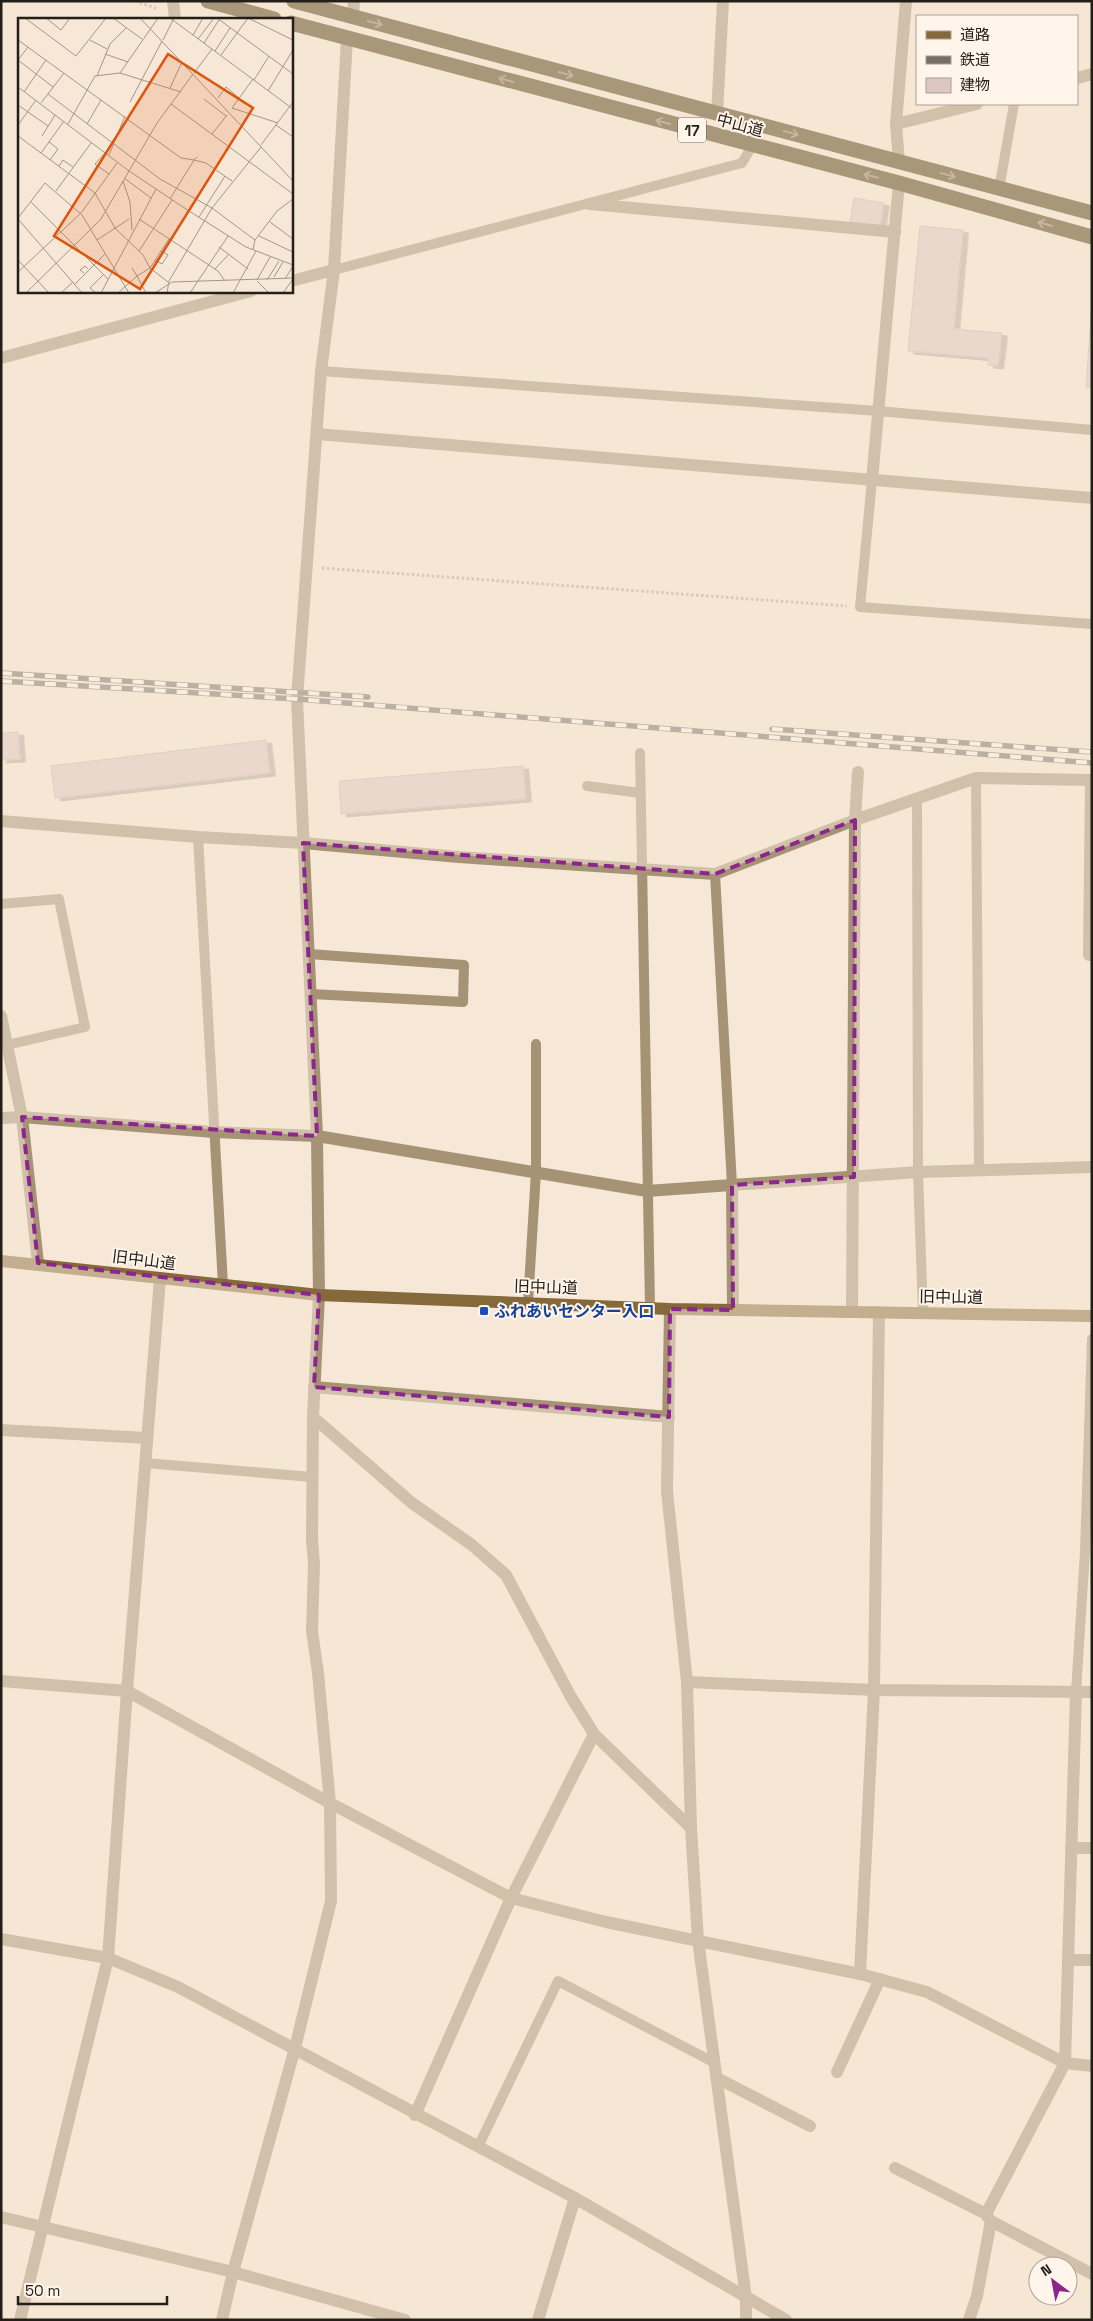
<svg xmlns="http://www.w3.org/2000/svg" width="1093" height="2321" viewBox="0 0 1093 2321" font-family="'Space Grotesk','Noto Sans JP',sans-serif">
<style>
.building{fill:#dec6c2;stroke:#c7b0ab;filter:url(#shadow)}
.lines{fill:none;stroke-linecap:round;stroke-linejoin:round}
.path{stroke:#b1a698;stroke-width:3;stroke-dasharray:2.5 2.5;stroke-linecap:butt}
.lane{stroke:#a69375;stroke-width:10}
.street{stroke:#a69375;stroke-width:12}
.secondary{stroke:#85693b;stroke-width:12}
.highway{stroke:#4c360c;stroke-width:15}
.rail-casing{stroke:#776e64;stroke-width:5.5}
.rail{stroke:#fff5eb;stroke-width:4;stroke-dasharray:11;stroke-linecap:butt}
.oneway{stroke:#8b795a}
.marked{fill:none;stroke:#8b268d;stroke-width:4;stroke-dasharray:10 6;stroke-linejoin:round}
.transit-dot{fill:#1a4fb4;stroke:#fff5eb;stroke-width:2}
.labels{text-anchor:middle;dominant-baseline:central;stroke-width:4;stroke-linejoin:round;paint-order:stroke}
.shield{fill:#fff5eb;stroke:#655e57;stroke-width:1}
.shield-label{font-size:15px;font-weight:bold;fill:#231e18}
.street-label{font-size:16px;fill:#231e18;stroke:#fff5eb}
.transit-label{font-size:16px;font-weight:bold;fill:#164399;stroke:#fff5eb;text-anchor:start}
.inset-road{fill:none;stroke:#a2978a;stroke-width:1}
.view{fill:#de560d;fill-opacity:0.15;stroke:#de560d;stroke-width:2.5}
.inset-edge{fill:none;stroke:#231e18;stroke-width:2.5}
</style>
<defs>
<filter id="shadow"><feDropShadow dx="5.5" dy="3" stdDeviation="0" flood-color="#0004"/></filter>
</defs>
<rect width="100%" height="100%" fill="#f6e7d6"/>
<g class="building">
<polygon points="854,198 884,203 880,227 850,222"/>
<polygon points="920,226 963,230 954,329 1002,333 998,366 988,365 988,358 908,351"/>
<polygon points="1092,302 1092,387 1086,387"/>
<polygon points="18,732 20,759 1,760 1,733"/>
<polygon points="266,740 270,773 55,798 51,766"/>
<polygon points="523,766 526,799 341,814 339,781"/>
</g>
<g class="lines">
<g class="path">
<polyline points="135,1 158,9"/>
<polyline points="322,568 847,606"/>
</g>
<g class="lane">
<polyline points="999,189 1014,104"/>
<polyline points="334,270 742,163 752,146"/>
<polyline points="321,371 878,411 1092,430"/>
<polyline points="872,480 860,607 1092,624"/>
<polyline points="640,753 650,1307"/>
<polyline points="976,778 979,1170"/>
<polyline points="587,786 640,793"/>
<polyline points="917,800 918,1172 923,1313"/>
<polyline points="198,837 223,1285"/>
<polyline points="715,874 732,1185"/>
<polyline points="1,904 59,899 85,1027 7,1045"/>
<polyline points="309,954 464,965 463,1002 311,994"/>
<polyline points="528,1303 536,1172 536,1044"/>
<polyline points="145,1463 312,1477"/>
<polyline points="1076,1692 1085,1552 1092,1339"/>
<polyline points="478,2147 558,1981 715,2063"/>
</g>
<g class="street">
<polyline points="173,1 175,19"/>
<polyline points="353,17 354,1"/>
<polyline points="1077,78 1092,74"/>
<polyline points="717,114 723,1"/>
<polyline points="896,124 977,104"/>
<polyline points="899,162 896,124 906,1"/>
<polyline points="589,204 895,232"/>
<polyline points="291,281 334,270"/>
<polyline points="1,358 251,291"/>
<polyline points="317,434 1092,498"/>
<polyline points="872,480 899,183"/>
<polyline points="858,772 855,820 976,778 1092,780"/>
<polyline points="1,821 198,837 303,843 459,857 715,874 855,820 852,1311"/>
<polyline points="1089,955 1091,780"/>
<polyline points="1,1016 22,1117 38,1263"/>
<polyline points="1,1118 22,1117 214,1132 317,1136 647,1191 918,1172 1092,1167"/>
<polyline points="732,1185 733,1310"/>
<polyline points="670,1309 667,1491 687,1682 691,1828 698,1940 746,2298 746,2320"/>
<polyline points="314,1387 669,1417"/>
<polyline points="313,1417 412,1503 472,1545 506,1575 571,1697 594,1734 691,1828"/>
<polyline points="1,1430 147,1438"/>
<polyline points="1,1681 127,1691 330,1803 511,1898 606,1922 860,1974 927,1992 1065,2063 1092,2066"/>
<polyline points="687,1682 874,1690 1092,1692"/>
<polyline points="1071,1848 1092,1848"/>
<polyline points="1,1939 108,1958 178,1987 575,2198 786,2320"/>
<polyline points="1068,1960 1092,1960"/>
<polyline points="860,1974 874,1690 879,1312"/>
<polyline points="837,2072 880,1979"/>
<polyline points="717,2078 810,2126"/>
<polyline points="415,2115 511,1898 594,1734"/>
<polyline points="895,2168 986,2214 1065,2063 1076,1692"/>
<polyline points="1,2217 233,2272 405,2320"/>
<polyline points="991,2221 1092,2274"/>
<polyline points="20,2320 108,1958 127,1691 160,1279"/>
<polyline points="222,2320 233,2272 295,2048 331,1901 330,1803 318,1673 312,1631 314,1564 312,1539 313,1417 319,1295 317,1136 297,699 321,371 334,270 347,38"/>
<polyline points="538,2320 575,2198"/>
<polyline points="969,2320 977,2296 991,2221 987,2216"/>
</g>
<polyline class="secondary" points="1,1261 319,1295 670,1309 1092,1316"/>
<g class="highway">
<polyline points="208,1 274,19"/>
<polyline points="294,1 1092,213"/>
<polyline points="291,23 899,183 1092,237"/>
</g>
<defs>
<g id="rail">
<polyline points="1,673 368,697"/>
<polyline points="1,681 297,699 1092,763"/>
<polyline points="772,729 1092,752"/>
</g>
</defs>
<use href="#rail" class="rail-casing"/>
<use href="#rail" class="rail"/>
</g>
<defs><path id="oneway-shaft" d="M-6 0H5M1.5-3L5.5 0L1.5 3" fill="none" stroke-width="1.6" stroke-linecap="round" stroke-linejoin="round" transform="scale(1.25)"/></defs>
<g class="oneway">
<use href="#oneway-shaft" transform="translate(375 23) rotate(15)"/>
<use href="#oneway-shaft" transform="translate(566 74) rotate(15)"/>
<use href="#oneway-shaft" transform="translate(506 80) rotate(-165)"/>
<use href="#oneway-shaft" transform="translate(663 122) rotate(-165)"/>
<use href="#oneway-shaft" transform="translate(791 133) rotate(15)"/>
<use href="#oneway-shaft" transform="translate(948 175) rotate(15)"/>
<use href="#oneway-shaft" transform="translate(871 176) rotate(-166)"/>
<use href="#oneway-shaft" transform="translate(1045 224) rotate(-164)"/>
</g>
<path d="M0 0H1093V2321H0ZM855 820 854 1177 732 1185 733 1310 670 1309 669 1417 314 1387 319 1295 38 1263 22 1117 317 1136 303 843 715 874Z" fill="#f6e7d6" fill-opacity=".55" fill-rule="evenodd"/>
<path class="marked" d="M855 820 854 1177 732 1185 733 1310 670 1309 669 1417 314 1387 319 1295 38 1263 22 1117 317 1136 303 843 715 874Z"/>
<rect class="transit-dot" x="479" y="1306" width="10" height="10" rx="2.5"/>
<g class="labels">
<rect class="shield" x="678" y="117.5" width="28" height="25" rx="4"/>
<g class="shield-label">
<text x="692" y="130">17</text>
</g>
<g class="street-label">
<text transform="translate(740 125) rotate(15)">中山道</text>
<text transform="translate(144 1260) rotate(7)">旧中山道</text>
<text transform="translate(546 1287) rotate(2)">旧中山道</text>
<text transform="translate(951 1297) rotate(1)">旧中山道</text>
</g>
<g class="transit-label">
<text x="494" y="1311">ふれあいセンター入口</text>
</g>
</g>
<g transform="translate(18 18)">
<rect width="275" height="275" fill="#f6e7d6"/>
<path class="inset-road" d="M7 0 58 38 88 0M28 0 43 12 52 0M95 0 124 21M122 0 275 163M152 0 275 91M199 0 275 56M230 0 275 22M175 17 185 0M180 21 196 0M0 22 163 140 176 142 152 181M72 22 89 31M145 22 156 0M186 25 201 2M197 33 212 10M87 36 110 44M203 37 230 0M0 42 35 69M0 42 10 29M102 55 140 0M176 55 194 31M79 58 92 26 108 10M236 62 251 38M0 69 111 153 171 193 228 229 275 247M152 70 164 44M250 73 275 32M6 74 28 42M30 76 142 161 194 190 237 222M200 80 208 69 221 80M186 81 208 98M112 84 144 23M23 85 46 55M153 86 275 176M0 87 30 108M214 90 260 105M214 90 235 61M50 106 77 58 102 55 163 74M69 106 83 82M0 107 18 82M258 107 275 119M194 116 209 97M0 118 77 175 97 210 125 237 132 250 150 264M24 118 37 97M31 124 40 131 32 142M243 127 275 84M23 135 46 103M87 135 77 146 91 156M91 137 107 98M179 139 176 142 188 145 214 163M41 148 45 142 55 149M106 160 133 180M105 163 112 184 114 212M188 164 197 151M38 173 73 125M13 184 90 261M181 199 207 158M0 200 27 165 64 197 111 275M0 201 64 275M121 201 200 253 207 263M252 204 275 221M241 218 275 234M79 222 111 201M201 229 230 251M235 232 237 222 259 193 275 181M121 233 154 182M0 242 31 275M137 242 144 246 150 237 143 233M114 250 119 258 132 250 151 221M197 251 211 236M0 254 63 195 99 145M66 255 62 252 67 248 70 251M119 258 128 275M256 259 265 244M267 261 275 248M239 262 252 239M249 262 261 243M239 263 251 275M57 266 87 236M8 275 83 201 139 105 175 56M43 275 55 264M78 275 72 270 86 256M83 275 138 171M100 275 119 258M137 275 154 264 275 260M149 275 151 263 194 190 243 129M172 275 210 218M215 275 238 233M265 275 275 261"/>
<path class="view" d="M150 36 235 90 122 271 36 218Z"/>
<rect width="275" height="275" class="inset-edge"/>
</g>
<rect width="1093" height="2321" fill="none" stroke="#231e18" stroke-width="5"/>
<rect x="916" y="15" width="162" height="90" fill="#fff5eb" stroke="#a79f97"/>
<rect x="926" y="31" width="25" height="8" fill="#85693b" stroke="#a79f97"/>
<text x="960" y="40" font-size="15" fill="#231e18">道路</text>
<rect x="926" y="56" width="25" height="8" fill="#776e64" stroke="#a79f97"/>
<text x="960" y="65" font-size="15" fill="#231e18">鉄道</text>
<rect x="926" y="78" width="25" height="15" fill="#dec6c2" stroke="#a79f97"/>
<text x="960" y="90" font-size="15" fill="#231e18">建物</text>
<g transform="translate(1053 2281) rotate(328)"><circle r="24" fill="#fff5eb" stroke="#a79f97"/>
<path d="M0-4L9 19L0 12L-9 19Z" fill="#8b268d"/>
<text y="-8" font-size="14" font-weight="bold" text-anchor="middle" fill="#231e18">N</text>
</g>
<path d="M18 2296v8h149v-8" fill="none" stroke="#231e18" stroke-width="2.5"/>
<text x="25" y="2296" font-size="15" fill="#231e18" stroke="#fff5eb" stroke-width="4" paint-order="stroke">50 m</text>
</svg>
